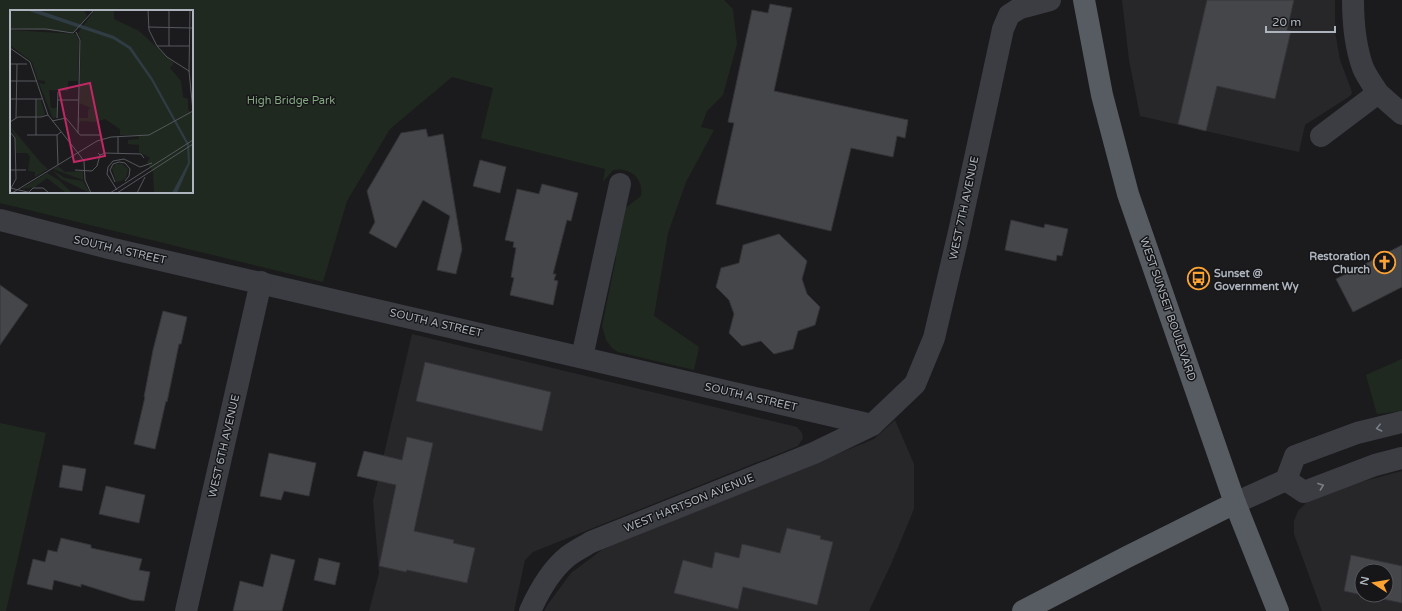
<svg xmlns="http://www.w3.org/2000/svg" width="1402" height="611" viewBox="0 0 1402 611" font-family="'Varela Round',sans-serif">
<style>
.built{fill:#27272a;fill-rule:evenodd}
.green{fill:#202920;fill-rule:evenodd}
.building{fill:#45464a;stroke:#353539}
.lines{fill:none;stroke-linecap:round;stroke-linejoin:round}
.minor{stroke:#3b3d43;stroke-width:22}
.tertiary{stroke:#3b3d43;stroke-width:22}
.primary{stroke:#575b62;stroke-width:22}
.oneway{stroke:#7a7e86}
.labels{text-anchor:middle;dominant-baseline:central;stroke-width:3;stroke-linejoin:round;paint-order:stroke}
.park-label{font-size:11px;fill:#85a983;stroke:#161618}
.street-label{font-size:11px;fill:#adb4bd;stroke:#161618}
.poi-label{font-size:11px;font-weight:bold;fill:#adb4bd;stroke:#161618;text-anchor:end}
.inset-road{fill:none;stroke:#55585d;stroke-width:1}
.view{fill:#c02865;fill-opacity:0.15;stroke:#c02865;stroke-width:2}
.inset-edge{fill:none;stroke:#adb4bd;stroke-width:2}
</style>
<rect width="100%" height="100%" fill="#1b1b1d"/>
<g class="built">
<polygon points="1122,0 1335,0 1335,32 1340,60 1351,89 1352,93 1350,96 1305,125 1299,152 1140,116 1129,60"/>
<polygon points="412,334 797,427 802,433 803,438 798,446 533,552 525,560 514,611 369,611 379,573 373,501"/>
<polygon points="895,420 914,464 914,509 892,562 869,611 544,611 548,604 571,573 603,549 874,439"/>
<path d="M1402 471V611H1322L1294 534V521L1298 511 1307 502 1353 484ZM1362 571H1386V595H1362Z"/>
</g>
<g class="green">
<path d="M0 0H724L733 9 737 44 723 95 707 111 701 127 714 130 686 182 668 233 654 316 699 347 694 370 618 352 612 348 606 340 602 326 616 258 611 242 619 213 641 196C643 184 637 172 623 170 620 169 616 170 613 170L603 182 605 169 481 138 493 88 452 77 390 129 347 201 323 282 0 203ZM11 11H192V192H11Z"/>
<polygon points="1402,359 1402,411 1377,414 1366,375"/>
<polygon points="0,423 46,433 6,611 0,611"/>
</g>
<g class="building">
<polygon points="1207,0 1294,0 1287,30 1291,31 1275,99 1217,86 1206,131 1178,124"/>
<polygon points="770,4 792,8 774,91 908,120 905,138 897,136 893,157 851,148 831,231 716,204 734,123 728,122 752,10 768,13"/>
<polygon points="426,129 428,137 443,134 462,249 456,274 437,270 450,216 423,200 396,248 369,233 375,222 367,191 401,133"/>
<polygon points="480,160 506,167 500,193 473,186"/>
<polygon points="542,184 578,193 571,221 567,220 553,274 556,274 554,280 558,281 553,305 510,295 514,278 511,277 516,248 513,247 514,242 505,240 517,189 539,194"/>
<polygon points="1011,220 1044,228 1045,224 1068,229 1062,256 1057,255 1056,261 1005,250"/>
<polygon points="779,234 807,261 802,279 807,294 820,307 815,325 798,331 793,349 774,354 761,341 742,346 729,333 734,314 729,300 716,287 721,268 739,263 743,245"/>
<polygon points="1402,245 1402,287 1353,312 1336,279"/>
<polygon points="0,285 28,305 0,345"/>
<polygon points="163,311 187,317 181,344 179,344 167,402 166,401 155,449 134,444 145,397 144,397 153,350"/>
<polygon points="425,362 551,392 542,431 416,401"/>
<polygon points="407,437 433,443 414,531 454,540 453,543 475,548 467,583 407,570 406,572 379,566 396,485 357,476 364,451 402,460"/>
<polygon points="269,453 316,463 309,496 284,491 281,500 260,496"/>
<polygon points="63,465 86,469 82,491 59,487"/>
<polygon points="106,486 145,495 139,523 99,514"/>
<polygon points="787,528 821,536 820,539 833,542 817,605 743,587 738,609 674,593 683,560 712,568 715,552 739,558 742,544 780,553"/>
<polygon points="61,538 91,545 91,548 142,559 139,570 150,572 144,601 132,600 81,584 81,587 54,580 52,590 27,584 33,559 45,562 48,550 57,552"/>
<polygon points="271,554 295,560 282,611 233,611 240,581 263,587"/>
<polygon points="1351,555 1402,566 1402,603 1363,595 1386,595 1386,571 1362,571 1362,595 1344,591"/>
<polygon points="319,558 340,563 335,585 314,580"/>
</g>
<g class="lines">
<g class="minor">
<polyline points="1378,93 1402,114"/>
<path d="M1321 136 1378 93C1373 85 1367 77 1363 68 1355 46 1353 23 1353 0"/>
<polyline points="0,220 109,248 872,425"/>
<polyline points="582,357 620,184"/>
<polyline points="186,611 261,282"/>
<path d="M530 611C539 591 550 571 567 557 574 551 583 547 591 542L814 453 872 425 915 384 934 338 959 232 1003 29 1009 15 1020 8 1050 0"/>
</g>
<g class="tertiary">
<polyline points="1286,480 1304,492 1375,465 1402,458"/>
<polyline points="1235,503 1286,480 1295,456 1357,433 1402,422"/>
</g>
<g class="primary">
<polyline points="1084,0 1102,95 1128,194 1235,503 1278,611"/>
<polyline points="1023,611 1127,557 1235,503"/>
</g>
</g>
<defs><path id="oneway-chevron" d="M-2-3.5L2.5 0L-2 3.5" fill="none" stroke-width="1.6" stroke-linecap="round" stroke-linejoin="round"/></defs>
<g class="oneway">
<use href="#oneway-chevron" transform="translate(1379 428) rotate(167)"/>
<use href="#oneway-chevron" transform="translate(1321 486) rotate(-20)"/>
</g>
<defs>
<symbol id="church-ring" viewBox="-11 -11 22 22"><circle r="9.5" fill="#161618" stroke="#fca334" stroke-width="1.5"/><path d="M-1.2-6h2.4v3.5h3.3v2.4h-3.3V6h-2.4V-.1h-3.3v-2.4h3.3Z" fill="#fca334"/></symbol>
<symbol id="bus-ring" viewBox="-11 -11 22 22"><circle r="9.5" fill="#161618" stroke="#fca334" stroke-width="1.5"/><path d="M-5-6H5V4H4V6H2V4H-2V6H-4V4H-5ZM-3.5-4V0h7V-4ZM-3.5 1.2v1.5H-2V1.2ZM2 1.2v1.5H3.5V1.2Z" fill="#fca334"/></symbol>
</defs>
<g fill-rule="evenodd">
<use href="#church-ring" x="1372" y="250" width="25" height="25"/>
<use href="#bus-ring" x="1186" y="266" width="25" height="25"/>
</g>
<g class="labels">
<g class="park-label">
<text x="291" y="100">High Bridge Park</text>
</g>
<g class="street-label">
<text transform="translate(964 208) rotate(-78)">WEST 7TH AVENUE</text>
<text transform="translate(120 250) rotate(13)">SOUTH A STREET</text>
<text transform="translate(1168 309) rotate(71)">WEST SUNSET BOULEVARD</text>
<text transform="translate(436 323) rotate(13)">SOUTH A STREET</text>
<text transform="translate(751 397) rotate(13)">SOUTH A STREET</text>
<text transform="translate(224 446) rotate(-77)">WEST 6TH AVENUE</text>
<text transform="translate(689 503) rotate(-22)">WEST HARTSON AVENUE</text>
</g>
<g class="poi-label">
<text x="1370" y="256">Restoration<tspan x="1370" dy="13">Church</tspan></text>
<text x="1214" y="273" text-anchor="start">Sunset @<tspan x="1214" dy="13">Government Wy</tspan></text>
</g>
</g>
<g transform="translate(10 10)">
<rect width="183" height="183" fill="#1b1b1d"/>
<path d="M0 0H74L77 6 65 22 0 18ZM85 0H104V9L129 21 164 53 160 58 171 71 173 87 178 89V99L183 106V183H144L143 162 137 152 140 148 129 142V135L118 134V130L129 129 128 125H110V119L95 109 86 112 71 111 69 113V108H78V100L81 98 69 93 71 29 68 23ZM0 20 66 24 69 31 68 71H58V81L39 80 41 98H47L46 107 43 109 29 73 35 74V71L28 70 22 52 0 35ZM27 90H31L35 104 32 106H27ZM0 116 32 154 38 159 25 167V162L18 161 20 146 17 143H6L5 127ZM106 154H112L118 159 116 168 111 171 106 172 102 158ZM48 156 55 162 73 161V170L43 159ZM42 160 55 168 73 171 80 183 51 169ZM37 163 50 171 62 183H56L37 168 25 177 11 179Z" fill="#202920"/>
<path d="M16 0H28L104 26 121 37 143 69 179 134 180 153 167 183H162L178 153 177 135 141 70 119 39 103 29Z" fill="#2f3c43"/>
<path class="inset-road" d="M138 0 139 20 147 36 157 47 179 61 183 101M138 17 183 18M0 19H36L63 23 84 0M66 22 70 30 68 123M147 36H180M159 36V0M0 38 20 52 38 105 68 143M0 54H17M179 62 180 0M0 71H27M0 89H32M48 90H68M6 108 7 54M47 108 48 82M42 111 56 108 70 125H90L92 129M0 112 8 107H31L38 105M0 122 5 128 6 169 1 178M17 125H47L51 122M26 125V89M47 125 48 155M108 127V143M68 143 74 151 75 170 81 183M88 143 90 145 95 143 131 144 134 148M0 160H16M65 160 82 161 87 156 90 145M105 172 100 160 103 154 109 152 115 153 120 159 119 166 115 171M0 178 22 183M107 180 97 164 98 157 103 151 114 149 130 157 142 153M19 182 23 178H33L39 183M2 183 87 131 101 127 139 125 183 101M100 183 183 130M107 183 183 134M127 183 135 167"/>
<path class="view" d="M80 73 95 146 64 152 49 80Z"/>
<rect width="183" height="183" class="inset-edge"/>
</g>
<g transform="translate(1374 583) rotate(282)"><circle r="19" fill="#161618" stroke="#52555a"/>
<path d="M0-3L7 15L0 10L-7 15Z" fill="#fca334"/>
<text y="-6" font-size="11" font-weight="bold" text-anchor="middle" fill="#adb4bd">N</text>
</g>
<path d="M1266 26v6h69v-6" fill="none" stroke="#adb4bd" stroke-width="2"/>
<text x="1272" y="26" font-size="12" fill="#adb4bd" stroke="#161618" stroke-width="3" paint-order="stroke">20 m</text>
</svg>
